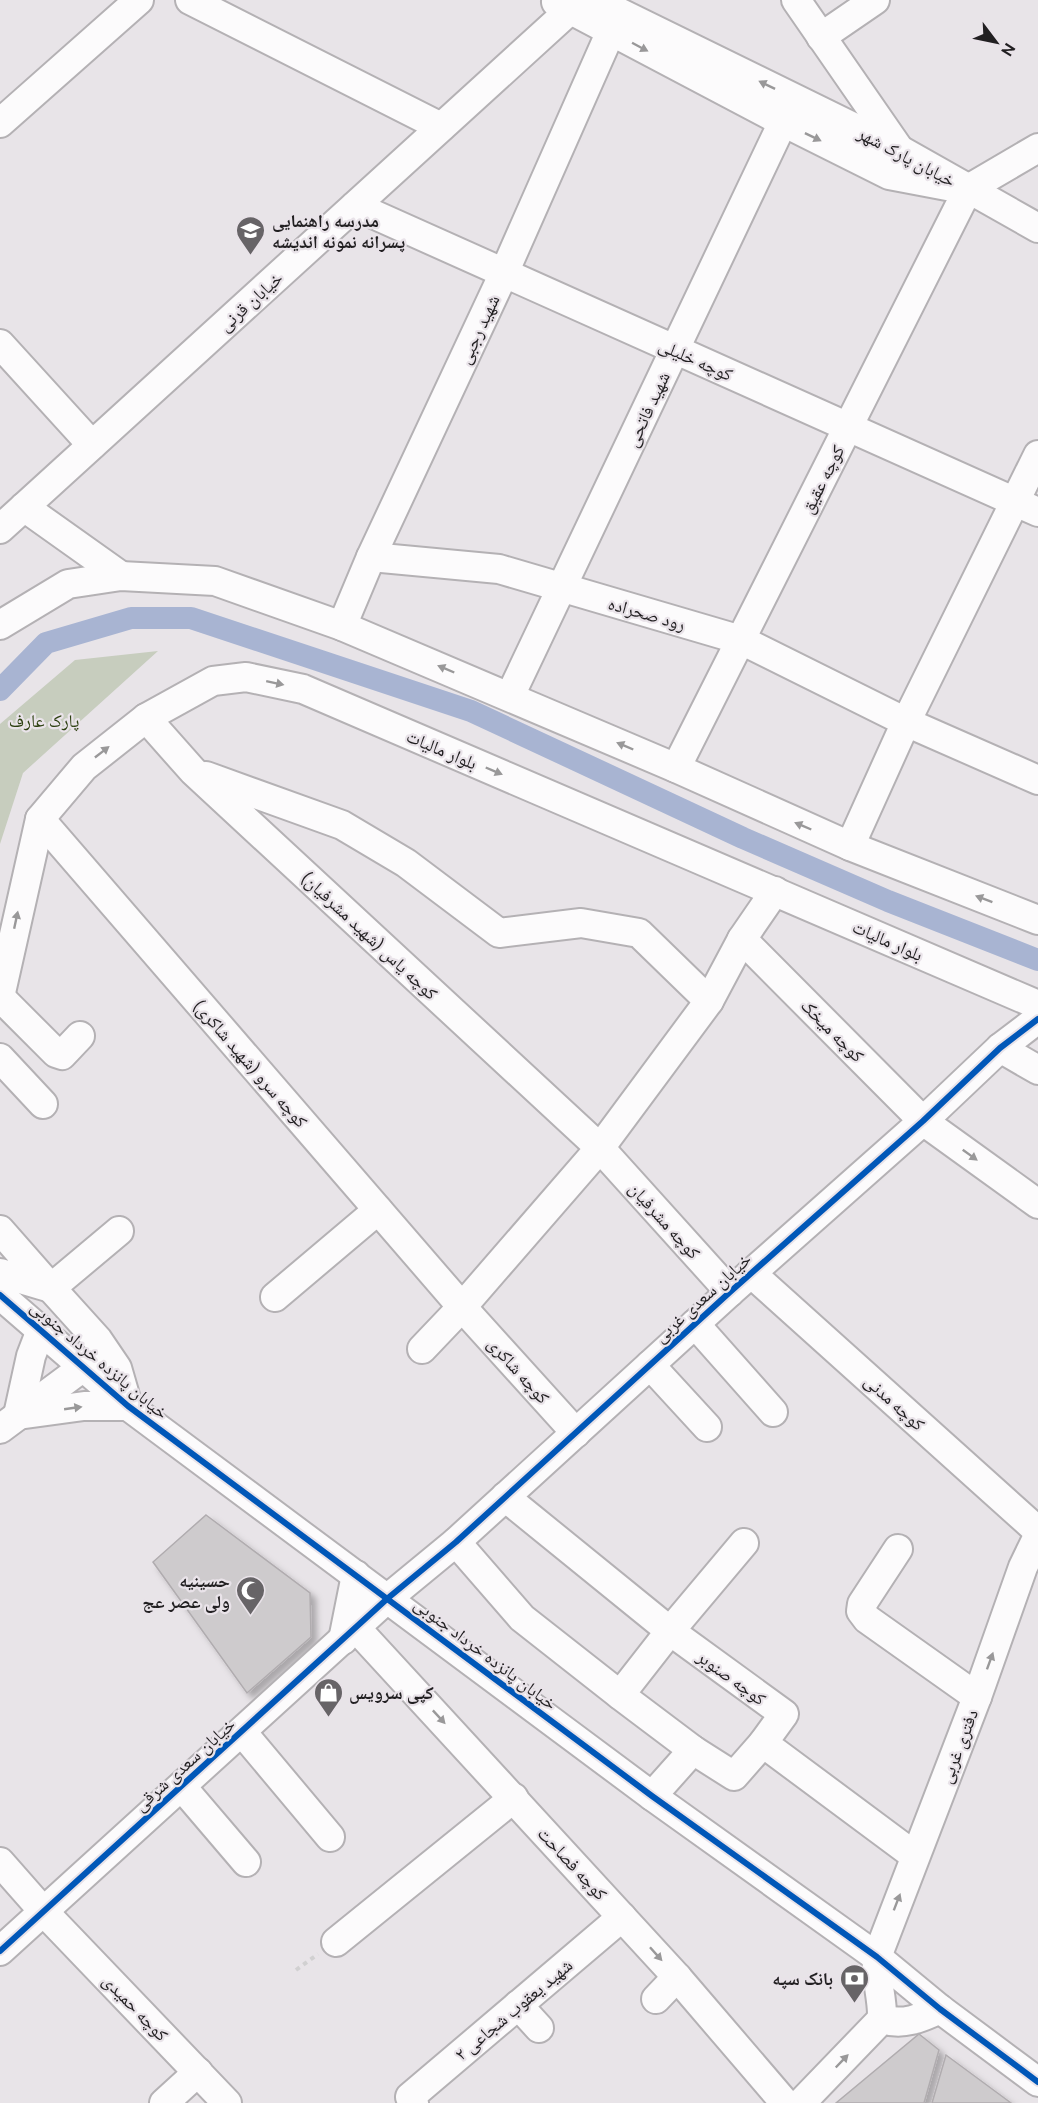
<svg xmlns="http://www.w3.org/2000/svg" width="1038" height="2103" viewBox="0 0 1038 2103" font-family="Ubuntu,'Noto Naskh Arabic',sans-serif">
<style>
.green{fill:#c7cdbe}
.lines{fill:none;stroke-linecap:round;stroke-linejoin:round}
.canal{stroke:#a8b4d2;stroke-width:22}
.building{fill:#cecbcd;stroke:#b0acaf;stroke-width:1.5;filter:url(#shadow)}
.minor-casing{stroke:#b4b1b4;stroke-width:32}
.path{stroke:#d1d0d1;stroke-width:4;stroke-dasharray:4.5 4.5;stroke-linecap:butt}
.minor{stroke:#fcfbfc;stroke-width:28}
.cycleway-casing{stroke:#e9e3e9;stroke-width:10}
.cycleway{stroke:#0057b8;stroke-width:6}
.oneway{fill:#999899}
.labels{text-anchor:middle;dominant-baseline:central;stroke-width:4.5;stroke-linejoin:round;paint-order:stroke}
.street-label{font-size:18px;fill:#211f21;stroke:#e9e3e9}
.poi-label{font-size:18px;font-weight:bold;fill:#211f21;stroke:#e9e3e9;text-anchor:start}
.park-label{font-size:18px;fill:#2b3f0f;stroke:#e9e3e9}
</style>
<defs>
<filter id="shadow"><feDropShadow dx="5.5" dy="5.5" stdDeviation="3" flood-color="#0004"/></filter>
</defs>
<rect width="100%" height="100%" fill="#e8e4e8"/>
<polygon class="green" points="158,651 23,773 0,844 0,724 75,660"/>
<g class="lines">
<polyline class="canal" points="0,690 46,643 131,618 191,618 471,711 743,838 888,901 1038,960"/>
</g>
<g class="building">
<polygon points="206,1515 310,1593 311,1637 247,1693 153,1562"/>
<polygon points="919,2034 939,2050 924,2103 836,2103"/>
<polygon points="946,2055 1011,2103 932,2103"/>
</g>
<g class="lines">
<defs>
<g id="minor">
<polyline points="190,0 441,127"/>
<polyline points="594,0 900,150 1038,228"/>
<polyline points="796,0 897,146"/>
<polyline points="556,2 783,122 889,175 947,186"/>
<polyline points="821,37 875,0"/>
<polyline points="0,123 139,0"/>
<polyline points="968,189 1038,148"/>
<polyline points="355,206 1038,512"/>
<polyline points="0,344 92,445"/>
<polyline points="1038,455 906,722 1038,780"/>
<polyline points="24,507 121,576"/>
<polyline points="0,529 581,0"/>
<polyline points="371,557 499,569 741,640 906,722 850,846"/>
<polyline points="0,625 68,584 121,576 215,581 342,626 676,768 850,846 1038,920"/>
<polyline points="342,626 371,557 504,273 611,31"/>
<polyline points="510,696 783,122"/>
<polyline points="146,718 193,771 600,1148 730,1292"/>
<polyline points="676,768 968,189"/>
<polyline points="206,776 342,825 406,863 499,933 581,923 639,933 709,1001"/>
<polyline points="40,819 462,1307 576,1433"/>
<polyline points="742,939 923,1121 1038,1204"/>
<polyline points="0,997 40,819 84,767 146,718 213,681 246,677 303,689 1038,1005"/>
<polyline points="0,997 56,1053 62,1055 80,1036"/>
<polyline points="1000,1048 1038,1070"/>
<polyline points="0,1058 43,1104"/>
<polyline points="0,1230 51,1288 0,1273"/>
<polyline points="751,1273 1038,1531"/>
<polyline points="0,1295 128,1406 652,1796 877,1957 940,2009 1038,2082"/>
<polyline points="275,1297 378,1210"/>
<polyline points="695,1324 773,1412"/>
<polyline points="41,1330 31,1356 18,1415 84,1406 128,1406 117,1368 98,1340 51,1288 119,1231"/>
<polyline points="422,1349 462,1307 600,1148 709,1001 742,939 775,891"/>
<polyline points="650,1365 707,1427"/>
<polyline points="0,1429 82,1368"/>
<polyline points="505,1497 670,1631 784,1714 763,1743 915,1856"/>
<polyline points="456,1542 522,1618 620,1695"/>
<polyline points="744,1543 670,1631 620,1695 693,1750 734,1776 763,1743"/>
<polyline points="898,1549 862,1604 861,1611 867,1619 977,1697"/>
<polyline points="356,1628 677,1977 785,2103"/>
<polyline points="343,1640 356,1575"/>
<polyline points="242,1732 330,1837"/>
<polyline points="182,1787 246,1862"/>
<polyline points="652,1796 693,1750"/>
<polyline points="0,1862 44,1912 227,2103"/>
<polyline points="336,1942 514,1798"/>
<polyline points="0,1951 388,1598 456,1542 730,1292 923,1121 1000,1048 1038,1019"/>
<polyline points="656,1999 677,1977"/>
<polyline points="518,2005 539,2028"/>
<path d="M882 2019C883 1998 875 1978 877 1957L977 1697 1023 1567 1038 1536"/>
<polyline points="164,2103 198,2072"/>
<polyline points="414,2103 410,2097 622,1917"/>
<path d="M801 2103 882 2019C903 2026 921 2018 940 2009"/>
</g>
</defs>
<use href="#minor" class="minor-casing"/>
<polyline class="path" points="296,1970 318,1954"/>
<use href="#minor" class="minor"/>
<defs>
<g id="cycleway">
<polyline points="0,1295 128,1406 652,1796 877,1957 940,2009 1038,2082"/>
<polyline points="0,1951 388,1598 456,1542 730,1292 923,1121 1000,1048 1038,1019"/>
</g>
</defs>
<use href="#cycleway" class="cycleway-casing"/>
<use href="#cycleway" class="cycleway"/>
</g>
<defs><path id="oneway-solid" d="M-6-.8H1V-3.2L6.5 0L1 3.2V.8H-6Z" transform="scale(1.5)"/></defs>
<g class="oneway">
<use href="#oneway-solid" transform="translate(640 47) rotate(28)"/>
<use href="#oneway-solid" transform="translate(767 85) rotate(-154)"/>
<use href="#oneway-solid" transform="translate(813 137) rotate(26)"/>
<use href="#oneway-solid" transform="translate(446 669) rotate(-157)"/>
<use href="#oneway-solid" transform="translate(275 683) rotate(12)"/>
<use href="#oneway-solid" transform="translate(625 746) rotate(-157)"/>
<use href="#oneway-solid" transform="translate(102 752) rotate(-38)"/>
<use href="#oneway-solid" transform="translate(494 771) rotate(23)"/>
<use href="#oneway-solid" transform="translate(803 826) rotate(-157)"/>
<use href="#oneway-solid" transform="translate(984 899) rotate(-159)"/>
<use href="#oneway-solid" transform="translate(16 920) rotate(-78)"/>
<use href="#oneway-solid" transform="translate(970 1155) rotate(36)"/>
<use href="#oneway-solid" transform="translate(73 1408) rotate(-8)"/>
<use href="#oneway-solid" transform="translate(990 1661) rotate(-70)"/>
<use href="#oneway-solid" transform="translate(439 1717) rotate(47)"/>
<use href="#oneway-solid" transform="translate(897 1902) rotate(-69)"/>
<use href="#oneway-solid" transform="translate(656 1954) rotate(48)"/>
<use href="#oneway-solid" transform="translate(842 2061) rotate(-46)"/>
</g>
<defs>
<symbol id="school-pin" viewBox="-11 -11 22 30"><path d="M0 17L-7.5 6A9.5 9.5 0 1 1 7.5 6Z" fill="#676467" stroke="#e9e3e9"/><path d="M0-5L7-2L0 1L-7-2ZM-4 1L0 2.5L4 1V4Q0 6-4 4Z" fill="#fff"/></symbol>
<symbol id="mosque-pin" viewBox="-11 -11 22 30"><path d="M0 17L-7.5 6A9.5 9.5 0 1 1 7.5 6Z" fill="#676467" stroke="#e9e3e9"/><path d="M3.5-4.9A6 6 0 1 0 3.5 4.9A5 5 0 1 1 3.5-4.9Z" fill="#fff"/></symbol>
<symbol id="shop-pin" viewBox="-11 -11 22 30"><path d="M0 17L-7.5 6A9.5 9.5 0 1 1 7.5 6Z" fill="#676467" stroke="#e9e3e9"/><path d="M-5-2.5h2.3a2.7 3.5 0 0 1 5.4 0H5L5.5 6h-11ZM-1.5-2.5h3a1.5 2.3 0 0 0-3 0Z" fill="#fff"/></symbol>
<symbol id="bank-pin" viewBox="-11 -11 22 30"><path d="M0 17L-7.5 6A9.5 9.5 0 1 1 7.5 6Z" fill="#676467" stroke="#e9e3e9"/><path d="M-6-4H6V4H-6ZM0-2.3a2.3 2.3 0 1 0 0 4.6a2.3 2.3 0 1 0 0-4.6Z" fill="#fff"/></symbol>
</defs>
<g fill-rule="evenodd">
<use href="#school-pin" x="234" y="214" width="33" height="45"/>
<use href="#mosque-pin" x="234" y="1574" width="33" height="45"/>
<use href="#shop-pin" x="312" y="1676" width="33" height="45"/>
<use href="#bank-pin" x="838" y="1962" width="33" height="45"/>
</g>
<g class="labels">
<g class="street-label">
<text transform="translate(907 156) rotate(28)">خیابان پارک شهر</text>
<text transform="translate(250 301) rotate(-42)">خیابان قرنی</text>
<text transform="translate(478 329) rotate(-65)">شهید رجبی</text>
<text transform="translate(696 359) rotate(24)">کوچه خلیلی</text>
<text transform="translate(647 409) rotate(-65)">شهید فاتحی</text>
<text transform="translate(822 479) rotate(-63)">کوچه عقیق</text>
<text transform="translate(647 613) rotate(16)">رود صحراده</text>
<text transform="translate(442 749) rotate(23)">بلوار مالیات</text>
<text transform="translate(370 935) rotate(43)">کوچه یاس (شهید مشرفیان)</text>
<text transform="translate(888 940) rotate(24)">بلوار مالیات</text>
<text transform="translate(833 1030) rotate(45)">کوچه میخک</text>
<text transform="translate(251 1063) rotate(49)">کوچه سرو (شهید شاکری)</text>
<text transform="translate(665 1220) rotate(48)">کوچه مشرفیان</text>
<text transform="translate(702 1297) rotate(-42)">خیابان سعدی غربی</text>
<text transform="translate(100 1359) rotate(40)">خیابان پانزده خرداد جنوبی</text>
<text transform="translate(519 1370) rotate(48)">کوچه شاکری</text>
<text transform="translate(895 1402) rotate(42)">کوچه مدنی</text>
<text transform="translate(486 1653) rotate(37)">خیابان پانزده خرداد جنوبی</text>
<text transform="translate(732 1677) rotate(36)">کوچه صنوبر</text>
<text transform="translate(958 1746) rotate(-69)">دفتری غربی</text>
<text transform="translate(184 1764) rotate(-42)">خیابان سعدی شرقی</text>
<text transform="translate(573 1863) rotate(47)">کوچه فصاحت</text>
<text transform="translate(136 2007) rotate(46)">کوچه حمیدی</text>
<text transform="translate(513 2009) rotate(-40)">شهید یعقوب شجاعی ۲</text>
</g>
<g class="poi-label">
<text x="272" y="220">مدرسه راهنمایی<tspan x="272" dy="21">پسرانه نمونه اندیشه</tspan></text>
<text x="230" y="1580" text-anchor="end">حسینیه<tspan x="230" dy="21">ولی عصر عج</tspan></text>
<text x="349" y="1692">کپی سرویس</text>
<text x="833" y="1978" text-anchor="end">بانک سپه</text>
</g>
<g class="park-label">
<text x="44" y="720">پارک عارف</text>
</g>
</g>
<g transform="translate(996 42) rotate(122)" stroke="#e9e3e9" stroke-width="4.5" paint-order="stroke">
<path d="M0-4.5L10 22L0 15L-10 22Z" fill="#211f21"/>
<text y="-9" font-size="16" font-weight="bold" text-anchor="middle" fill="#211f21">N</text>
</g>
</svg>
